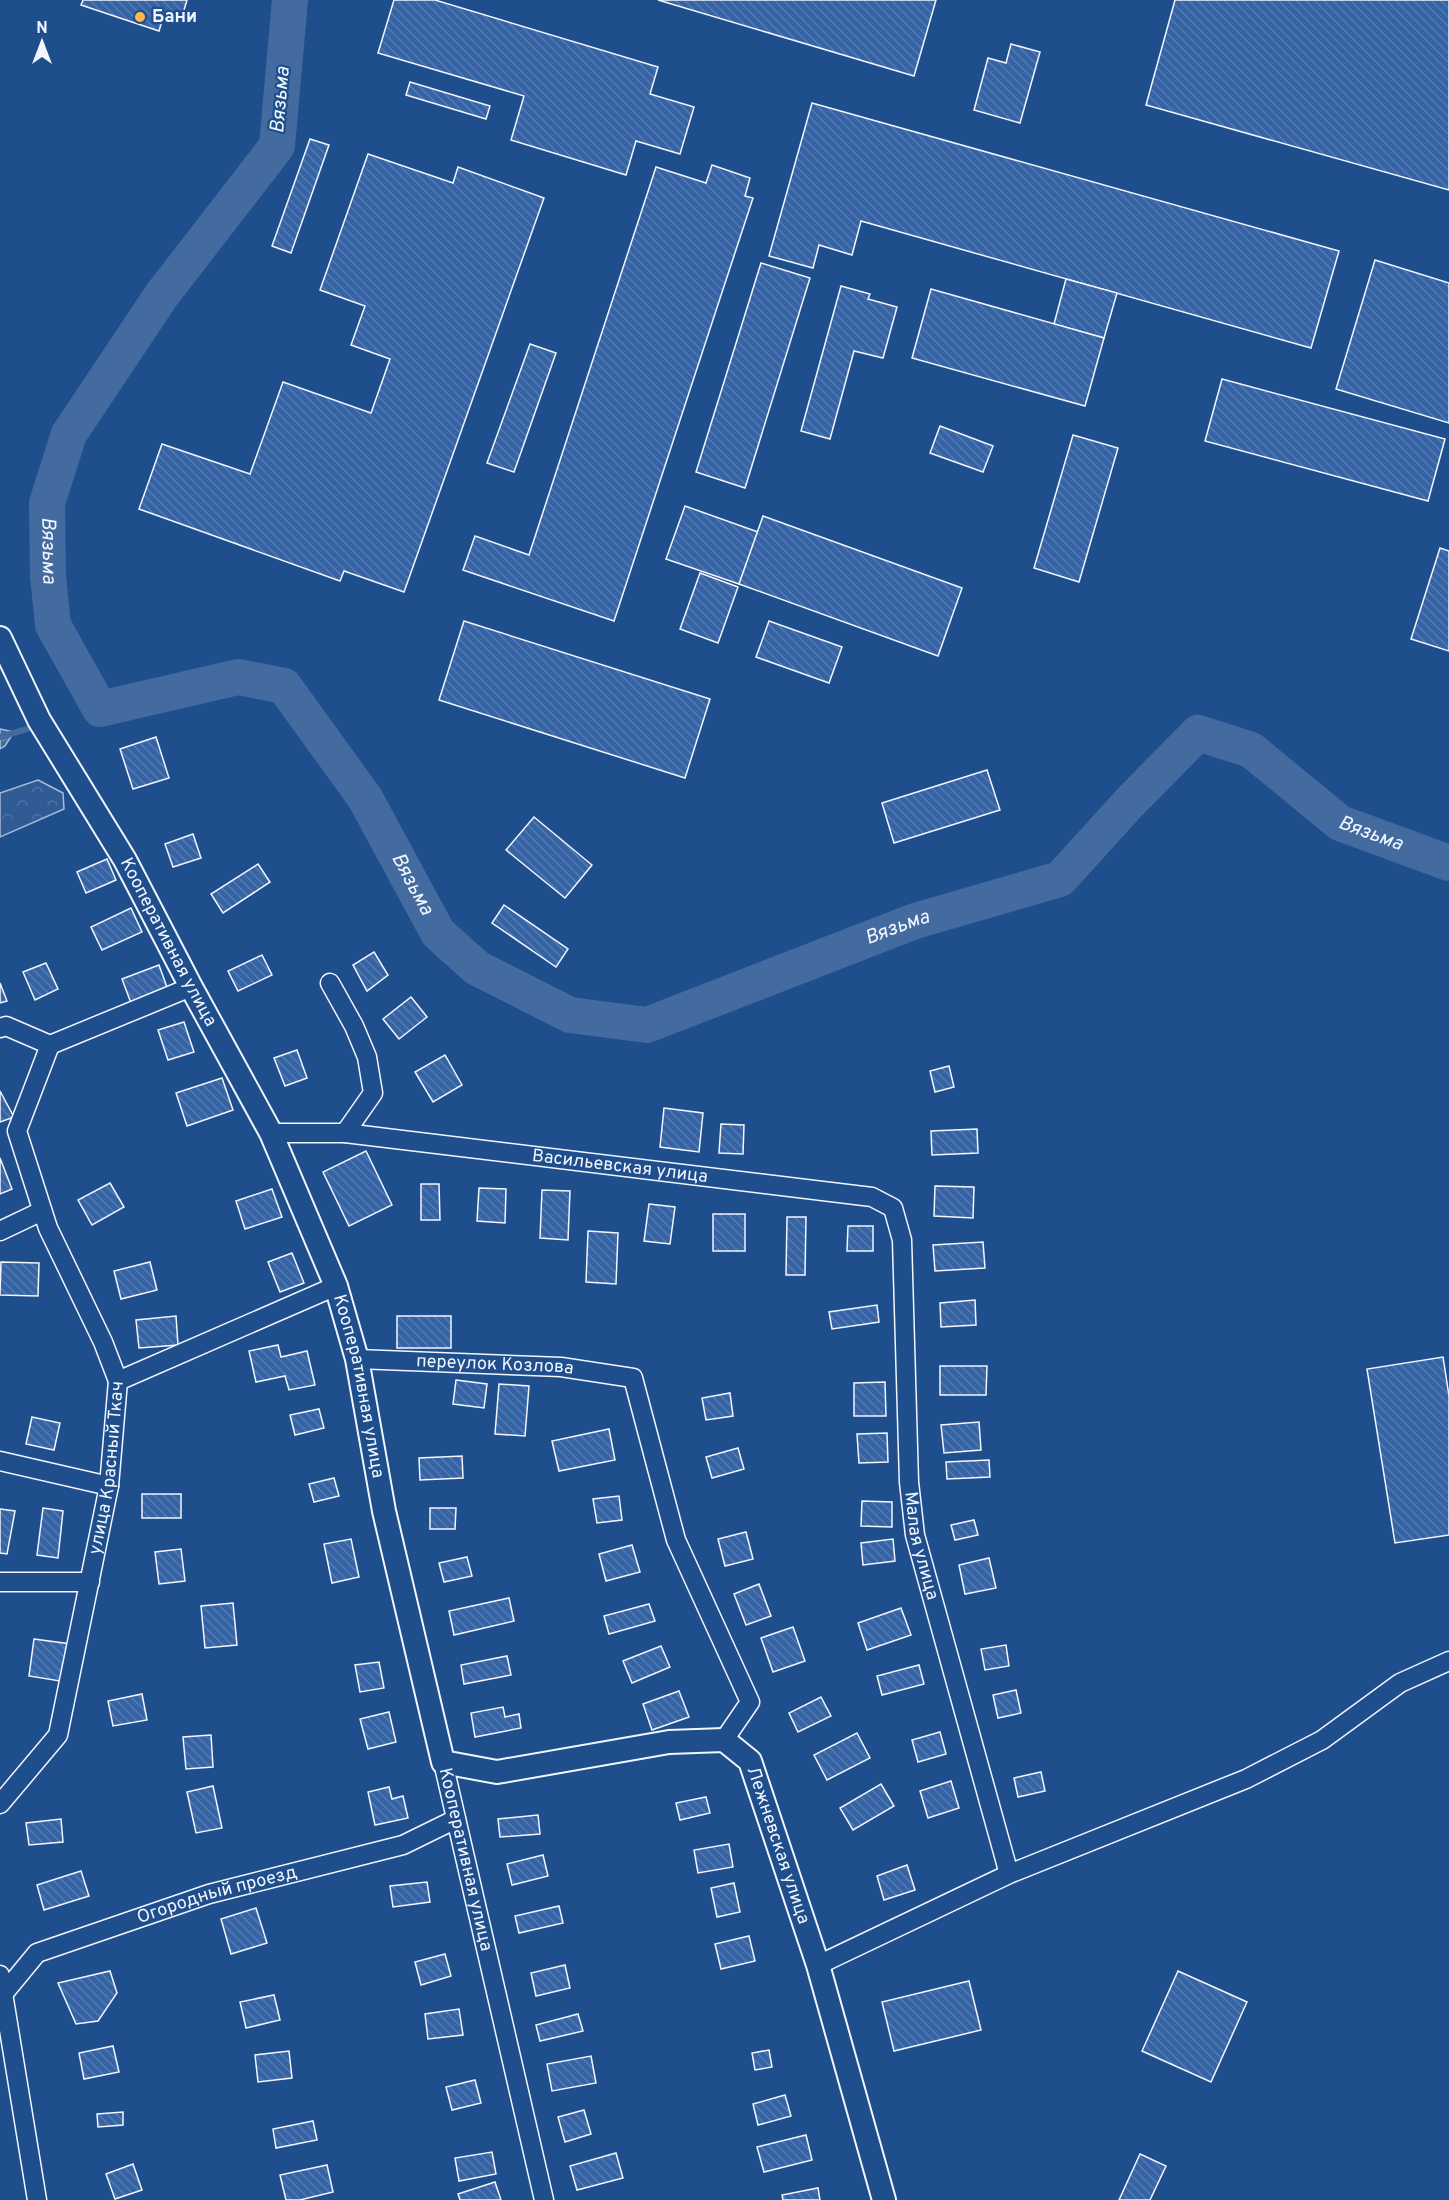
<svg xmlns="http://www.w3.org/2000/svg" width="1449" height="2200" viewBox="0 0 1449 2200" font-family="Overpass,sans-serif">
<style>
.forest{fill:url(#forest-crowns);stroke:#a8bbd7;stroke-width:1.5}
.water{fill:url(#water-waves);stroke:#a8bbd7;stroke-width:1.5}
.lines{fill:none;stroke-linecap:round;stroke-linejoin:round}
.stream{stroke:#446ba0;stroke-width:6}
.river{stroke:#446ba0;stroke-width:36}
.building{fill:url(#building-back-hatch);stroke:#f2f6ff;stroke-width:1.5}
.minor-casing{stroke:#f2f6ff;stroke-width:21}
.tertiary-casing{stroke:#f2f6ff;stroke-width:26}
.minor{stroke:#1f4e8c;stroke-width:18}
.tertiary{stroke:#1f4e8c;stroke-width:22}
.poi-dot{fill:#ffb74d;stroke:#1f4e8c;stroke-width:2}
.labels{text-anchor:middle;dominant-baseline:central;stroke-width:4.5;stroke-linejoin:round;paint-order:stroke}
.poi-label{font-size:18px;font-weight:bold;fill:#f2f6ff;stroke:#1f4e8c;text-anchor:start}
.street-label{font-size:18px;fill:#f2f6ff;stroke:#1f4e8c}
.water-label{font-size:20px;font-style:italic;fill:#f2f6ff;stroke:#1f4e8c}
</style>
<defs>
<pattern id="forest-crowns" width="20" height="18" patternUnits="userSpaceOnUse" patternTransform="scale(1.5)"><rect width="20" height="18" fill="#305b95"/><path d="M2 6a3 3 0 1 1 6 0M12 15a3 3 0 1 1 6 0" fill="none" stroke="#4e73a5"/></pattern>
<pattern id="water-waves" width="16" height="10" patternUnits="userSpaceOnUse" patternTransform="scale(1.5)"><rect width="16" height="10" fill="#446ba0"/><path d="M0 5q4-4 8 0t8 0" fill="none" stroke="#5f81ae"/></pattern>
<pattern id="building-back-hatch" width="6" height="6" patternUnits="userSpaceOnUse" patternTransform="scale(1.5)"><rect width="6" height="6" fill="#3563a3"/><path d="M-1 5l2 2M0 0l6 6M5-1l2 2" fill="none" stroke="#537ab1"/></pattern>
</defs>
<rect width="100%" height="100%" fill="#1f4e8c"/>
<polygon class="forest" points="38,780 63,793 64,809 0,837 0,793"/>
<polygon class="water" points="0,729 14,732 5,746 0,749"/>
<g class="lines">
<polyline class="stream" points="0,737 37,726"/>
<path class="river" id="s1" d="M290 0 277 146 161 296 69 434 47 503 48 576 53 625 100 709 238 677 284 686 365 798 438 933 477 968 570 1015 647 1025 915 921 1060 879 1130 802 1198 733 1251 750 1340 823 1449 863"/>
</g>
<g class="building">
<polygon points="83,0 187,0 181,20 164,14 159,31 81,5"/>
<polygon points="394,0 435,0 658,67 650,94 694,107 680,154 636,141 626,175 511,140 524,96 378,53"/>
<polygon points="658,0 936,0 914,76"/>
<polygon points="1175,0 1449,0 1449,190 1146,105"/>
<polygon points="1011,44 1040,52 1020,123 974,110 988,58 1006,63"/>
<polygon points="410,82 490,106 486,119 406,95"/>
<polygon points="812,103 1339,251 1311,348 861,221 852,255 819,245 813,268 769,256"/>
<polygon points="310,139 329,145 291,253 272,246"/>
<polygon points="368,154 453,183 458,167 544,198 404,592 344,571 340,581 139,509 162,444 250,474 283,382 371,413 390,359 351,345 365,306 320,290"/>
<polygon points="712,165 750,178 745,196 753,198 614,621 463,570 475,536 529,555 656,167 706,183"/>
<polygon points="1375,260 1449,283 1449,423 1336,389"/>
<polygon points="761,263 810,278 745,488 696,472"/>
<polygon points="1066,279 1117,293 1104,338 1054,324"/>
<polygon points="841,286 870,294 868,299 897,307 883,358 854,351 830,439 801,431"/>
<polygon points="931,289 1104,338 1085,406 912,358"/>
<polygon points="530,344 556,353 514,472 487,463"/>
<polygon points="1222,379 1445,439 1428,501 1205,441"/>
<polygon points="940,426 993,446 983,472 930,453"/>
<polygon points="1073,435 1118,448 1079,582 1034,568"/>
<polygon points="685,506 758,532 739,584 666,559"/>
<polygon points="763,516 962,588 938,656 739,584"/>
<polygon points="1440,548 1449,551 1449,651 1411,639"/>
<polygon points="700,573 738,587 718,643 680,629"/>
<polygon points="464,621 710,699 685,778 439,700"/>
<polygon points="769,621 842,647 829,683 756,657"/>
<polygon points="156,737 169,778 133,789 120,749"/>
<polygon points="987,770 1000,810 894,843 882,803"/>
<polygon points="534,817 592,865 565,898 506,850"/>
<polygon points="193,834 201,858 173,867 165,844"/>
<polygon points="107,859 116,880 86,893 77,872"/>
<polygon points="258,864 270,882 223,913 211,894"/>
<polygon points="504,905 568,949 556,967 492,923"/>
<polygon points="131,908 142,932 102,950 91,927"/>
<polygon points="374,952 388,975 367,991 353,965"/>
<polygon points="262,955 272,975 238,991 228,971"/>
<polygon points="46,963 58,989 35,1000 23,972"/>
<polygon points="159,965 168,990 131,1003 122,979"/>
<polygon points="0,983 7,1001 0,1003"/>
<polygon points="411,997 427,1017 399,1039 383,1019"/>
<polygon points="184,1022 194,1052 168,1060 158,1030"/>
<polygon points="297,1050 307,1078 285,1086 274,1058"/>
<polygon points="445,1055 462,1085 433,1102 415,1072"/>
<polygon points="949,1066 954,1087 935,1092 930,1071"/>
<polygon points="222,1078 233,1110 187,1126 176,1093"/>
<polygon points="0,1091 14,1117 0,1122"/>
<polygon points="664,1108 703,1113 699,1152 660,1147"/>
<polygon points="721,1124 744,1125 743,1154 719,1153"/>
<polygon points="977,1129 978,1153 932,1155 931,1131"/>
<polygon points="366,1151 392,1205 349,1226 323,1172"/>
<polygon points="0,1158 12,1189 0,1194"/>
<polygon points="110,1183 124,1207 92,1225 78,1200"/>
<polygon points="421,1184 439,1184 440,1220 421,1220"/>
<polygon points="935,1186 974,1187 973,1218 934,1216"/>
<polygon points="479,1188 506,1189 505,1223 477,1221"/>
<polygon points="272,1189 282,1217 245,1229 236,1201"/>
<polygon points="542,1190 570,1191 568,1240 540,1238"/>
<polygon points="649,1204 675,1207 670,1244 644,1241"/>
<rect x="713" y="1214" width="32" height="37"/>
<polygon points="787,1217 806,1217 805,1275 786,1275"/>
<polygon points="848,1226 873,1226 873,1251 847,1251"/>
<polygon points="588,1231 618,1233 616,1284 586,1282"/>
<polygon points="983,1242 985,1268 935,1271 933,1245"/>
<polygon points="292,1253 304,1283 280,1292 268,1262"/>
<polygon points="1,1262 39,1263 38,1296 0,1295"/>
<polygon points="150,1262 157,1290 121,1299 114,1271"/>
<polygon points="975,1300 976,1325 941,1327 940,1303"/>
<polygon points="877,1305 879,1322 832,1329 829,1312"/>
<polygon points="176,1316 178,1345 139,1348 136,1320"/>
<rect x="397" y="1316" width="54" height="32"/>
<polygon points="278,1345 281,1357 307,1351 315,1385 289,1390 285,1376 256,1382 249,1351"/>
<polygon points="1443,1357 1449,1396 1449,1535 1395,1543 1367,1369"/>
<polygon points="940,1366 987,1366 986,1395 940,1395"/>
<polygon points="456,1380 487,1384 484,1408 453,1404"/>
<polygon points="885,1382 886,1416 854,1416 854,1383"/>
<polygon points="499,1384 529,1386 525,1436 495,1434"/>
<polygon points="730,1393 733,1416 706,1420 702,1398"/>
<polygon points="319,1409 324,1428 295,1435 290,1415"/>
<polygon points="32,1417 60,1423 54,1450 26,1444"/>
<polygon points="979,1422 981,1450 944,1453 941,1425"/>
<polygon points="609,1429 615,1460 559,1471 552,1441"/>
<polygon points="887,1433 888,1462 859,1463 857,1434"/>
<polygon points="738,1448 744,1469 712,1478 706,1457"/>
<polygon points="462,1456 463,1478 420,1480 419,1458"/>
<polygon points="989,1460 990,1477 947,1479 946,1462"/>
<polygon points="334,1478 339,1496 314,1502 309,1484"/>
<rect x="142" y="1494" width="39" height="24"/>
<polygon points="619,1496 622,1520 597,1523 593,1499"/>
<polygon points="862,1501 892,1502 892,1527 861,1526"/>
<polygon points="43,1508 63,1511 58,1558 37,1555"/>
<polygon points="430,1508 456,1508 455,1529 430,1529"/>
<polygon points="0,1509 15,1511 7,1554 0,1553"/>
<polygon points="974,1520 978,1535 955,1540 951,1525"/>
<polygon points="746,1532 753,1559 725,1566 718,1539"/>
<polygon points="351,1539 359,1577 332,1583 324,1544"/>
<polygon points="893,1539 895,1561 863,1565 861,1543"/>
<polygon points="632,1545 640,1572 606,1581 599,1554"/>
<polygon points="181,1549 185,1581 159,1584 155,1552"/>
<polygon points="467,1557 472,1576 444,1582 439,1563"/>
<polygon points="989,1558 996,1588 965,1594 959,1565"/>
<polygon points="759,1584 771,1616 746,1625 734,1594"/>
<polygon points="509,1598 514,1621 454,1635 449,1611"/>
<polygon points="233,1603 237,1645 205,1648 201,1606"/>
<polygon points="649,1604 655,1621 609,1634 604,1616"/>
<polygon points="901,1608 911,1635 867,1650 858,1623"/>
<polygon points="793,1627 805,1661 773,1672 761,1638"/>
<polygon points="34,1639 71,1644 66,1682 29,1676"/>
<polygon points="1006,1645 1009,1666 985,1670 981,1649"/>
<polygon points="661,1646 670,1667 632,1683 623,1661"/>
<polygon points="507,1656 511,1675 464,1684 461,1665"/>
<polygon points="379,1662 384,1688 360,1692 355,1665"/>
<polygon points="919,1665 924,1684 882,1695 877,1676"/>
<polygon points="1016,1690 1021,1713 998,1718 993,1695"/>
<polygon points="679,1691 689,1717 652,1730 643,1704"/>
<polygon points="142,1694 147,1720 113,1726 108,1701"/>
<polygon points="821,1697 831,1716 798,1732 789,1713"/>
<polygon points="503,1707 505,1717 519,1714 521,1728 475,1737 471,1713"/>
<polygon points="389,1712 396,1742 368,1749 360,1719"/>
<polygon points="940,1732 946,1754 918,1762 912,1740"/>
<polygon points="857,1733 870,1758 827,1780 814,1755"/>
<polygon points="211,1735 213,1767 186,1769 183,1737"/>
<polygon points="1041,1772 1045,1791 1018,1797 1014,1778"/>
<polygon points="951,1781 959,1808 928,1818 920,1791"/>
<polygon points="881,1784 894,1806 853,1830 840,1808"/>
<polygon points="213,1786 222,1828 196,1833 187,1792"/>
<polygon points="389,1787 392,1799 403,1796 408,1818 375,1825 368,1792"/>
<polygon points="706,1797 710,1813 680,1820 676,1803"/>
<polygon points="538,1815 540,1834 500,1837 498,1819"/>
<polygon points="61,1819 63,1842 29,1845 26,1823"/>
<polygon points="729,1844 733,1867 698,1873 694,1850"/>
<polygon points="543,1855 548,1876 512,1885 507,1864"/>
<polygon points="907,1865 915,1890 884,1900 877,1876"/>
<polygon points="81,1871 89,1896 44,1910 37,1885"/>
<polygon points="427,1882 430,1902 393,1907 390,1886"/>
<polygon points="734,1883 740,1912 717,1917 711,1888"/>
<polygon points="559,1906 563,1923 519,1933 515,1916"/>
<polygon points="256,1908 267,1943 231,1954 221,1919"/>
<polygon points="749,1936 755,1961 721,1969 715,1944"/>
<polygon points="445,1954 451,1976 421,1985 415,1962"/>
<polygon points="565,1965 570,1988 536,1996 531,1973"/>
<polygon points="110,1971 117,1993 98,2021 76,2024 58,1983"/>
<polygon points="1178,1971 1247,2002 1211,2082 1142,2051"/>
<polygon points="969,1981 981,2030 894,2051 882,2002"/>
<polygon points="274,1995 280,2020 246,2028 240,2002"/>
<polygon points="459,2009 463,2035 428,2039 425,2014"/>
<polygon points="578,2014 583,2031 540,2041 536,2025"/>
<polygon points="113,2046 119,2072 84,2079 79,2053"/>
<polygon points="769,2050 772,2067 755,2070 752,2053"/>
<polygon points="289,2051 292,2078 258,2082 255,2055"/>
<polygon points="591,2056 596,2083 552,2091 547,2064"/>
<polygon points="475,2080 481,2103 452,2110 446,2087"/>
<polygon points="785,2095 791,2116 758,2125 753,2104"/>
<polygon points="584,2110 591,2134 565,2142 558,2117"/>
<polygon points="123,2112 123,2125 98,2127 97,2114"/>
<polygon points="313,2121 317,2140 276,2148 273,2129"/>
<polygon points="806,2135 812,2160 764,2172 757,2147"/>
<polygon points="492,2152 496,2174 459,2181 455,2158"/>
<polygon points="616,2153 623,2178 577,2190 570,2166"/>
<polygon points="1140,2154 1166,2166 1150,2200 1119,2200"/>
<polygon points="133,2164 142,2190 115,2199 106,2174"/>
<polygon points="327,2165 333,2192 300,2200 286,2200 280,2175"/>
<polygon points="495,2182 501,2200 460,2200 458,2194"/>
<polygon points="818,2188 820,2200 783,2200 782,2195"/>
</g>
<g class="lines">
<defs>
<g id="minor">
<polyline points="330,983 354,1026 367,1057 373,1093 345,1133"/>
<polyline points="0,1028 6,1026 50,1045 191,987"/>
<path id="s2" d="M271 1133H345L872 1197 893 1208 902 1240 909 1482 915 1535 1009 1874"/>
<polyline points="0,1231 42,1211"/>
<path id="s3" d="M357 1359 561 1367 633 1378 676 1540 750 1702 724 1740"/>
<polyline points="118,1381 336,1286"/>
<polyline points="0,1461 109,1486"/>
<polyline points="0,1582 90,1582"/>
<path id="s4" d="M443 1762 544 2200"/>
<path id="s5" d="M0 1804 58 1735 109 1486 118 1381 103 1342 48 1228 17 1131 50 1045"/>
<polyline points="818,1965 1009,1874 1246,1779 1322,1740 1400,1683 1449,1661"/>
<polyline points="0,1975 37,2200"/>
<path id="s6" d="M0 2003 4 1993 37 1953 209 1894 403 1845 456 1819"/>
</g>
<g id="tertiary">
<path id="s7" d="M0 638 39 720 125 860 191 987 271 1133 336 1286 357 1359 384 1511 443 1762 497 1772 669 1742 724 1740 750 1761 818 1965 884 2200"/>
</g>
</defs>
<use href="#minor" class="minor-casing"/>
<use href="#tertiary" class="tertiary-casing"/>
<use href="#minor" class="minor"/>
<use href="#tertiary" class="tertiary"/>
</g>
<circle class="poi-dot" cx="140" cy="17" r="6"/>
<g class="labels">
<g class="poi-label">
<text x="152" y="17">Бани</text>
</g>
<g class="street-label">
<text stroke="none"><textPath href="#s7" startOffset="348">Кооперативная улица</textPath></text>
<text stroke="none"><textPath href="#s2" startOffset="351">Васильевская улица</textPath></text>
<text stroke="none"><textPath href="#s3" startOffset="138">переулок Козлова</textPath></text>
<text stroke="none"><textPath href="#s7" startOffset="834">Кооперативная улица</textPath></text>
<text stroke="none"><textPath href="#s5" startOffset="362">улица Красный Ткач</textPath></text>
<text stroke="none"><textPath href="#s2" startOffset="969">Малая улица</textPath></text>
<text stroke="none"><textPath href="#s7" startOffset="1626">Лежневская улица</textPath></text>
<text stroke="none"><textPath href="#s4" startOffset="100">Кооперативная улица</textPath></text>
<text stroke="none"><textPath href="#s6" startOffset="252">Огородный проезд</textPath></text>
</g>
<g class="water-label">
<text transform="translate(281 100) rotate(-85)">Вязьма</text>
<text stroke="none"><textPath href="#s1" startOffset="622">Вязьма</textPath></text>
<text stroke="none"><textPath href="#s1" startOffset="2350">Вязьма</textPath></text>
<text stroke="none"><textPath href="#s1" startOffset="1218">Вязьма</textPath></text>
<text stroke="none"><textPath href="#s1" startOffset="1776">Вязьма</textPath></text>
</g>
</g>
<g transform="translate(42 42)" stroke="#1f4e8c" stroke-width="4.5" paint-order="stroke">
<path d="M0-4.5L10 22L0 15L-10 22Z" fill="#f2f6ff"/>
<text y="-9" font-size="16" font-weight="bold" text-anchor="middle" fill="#f2f6ff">N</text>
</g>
</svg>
